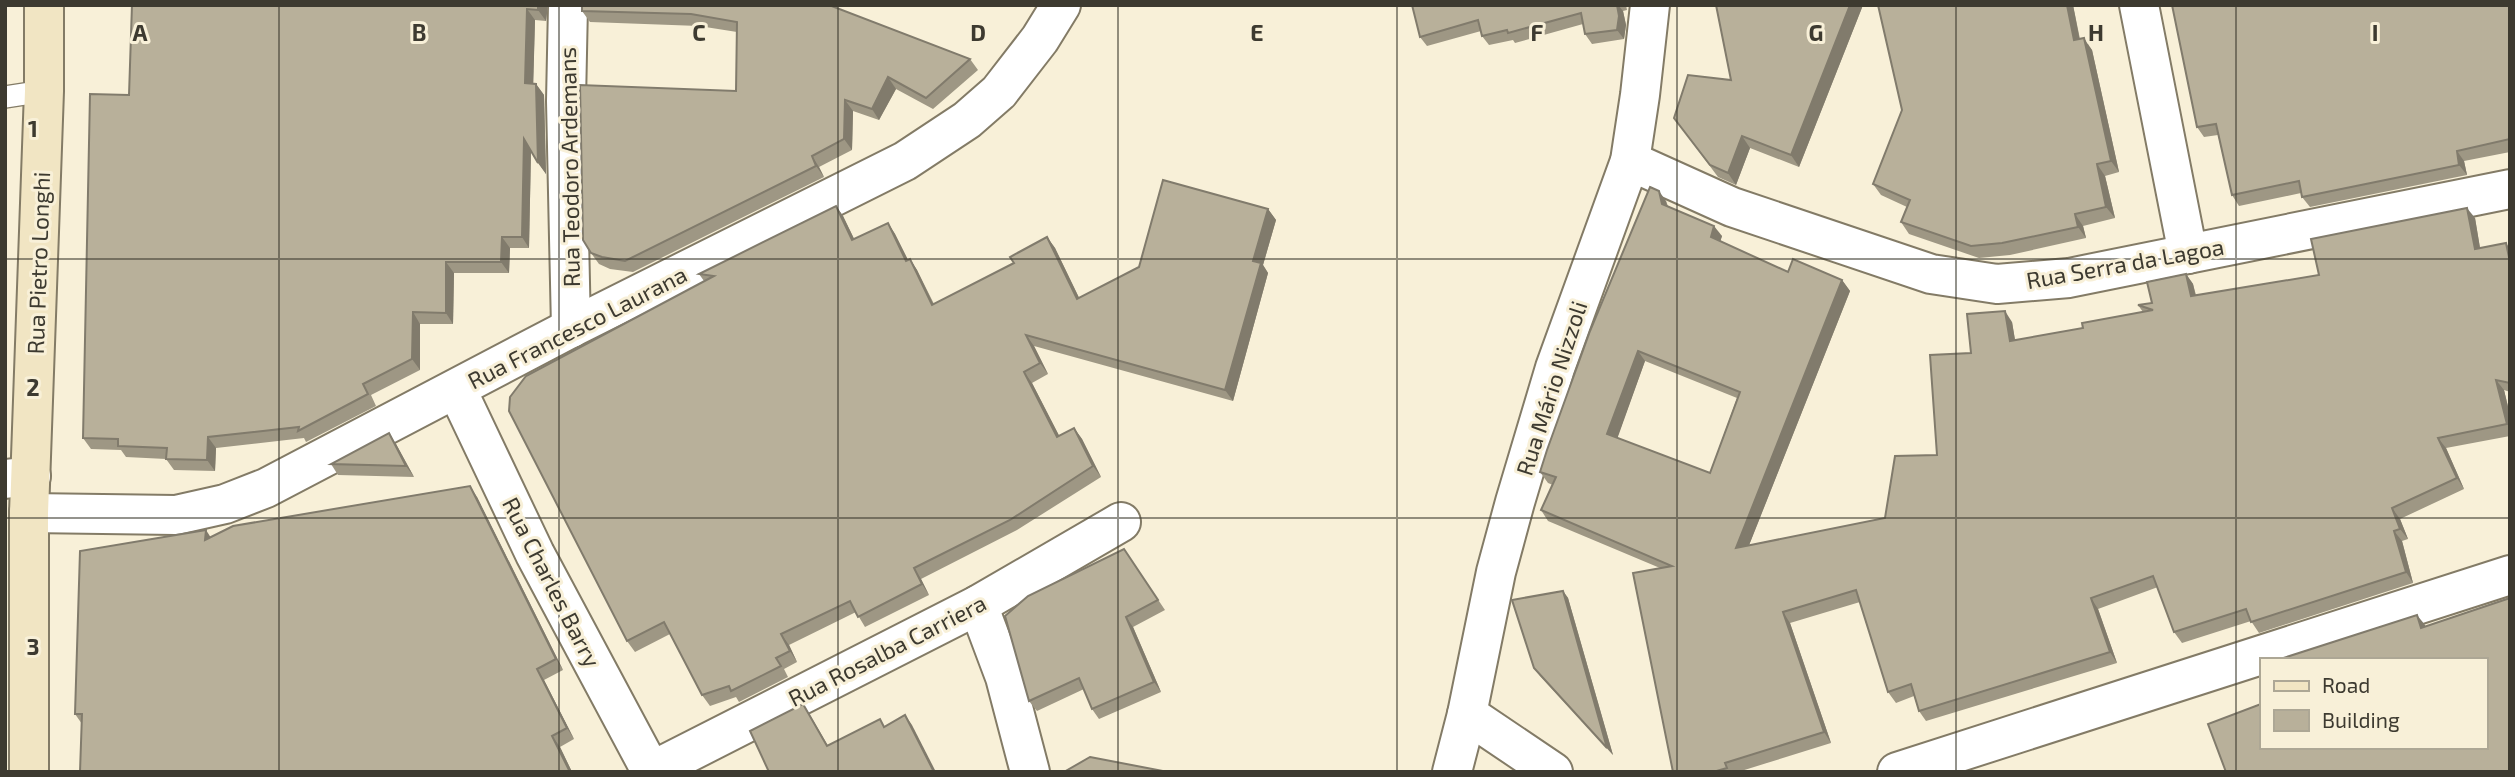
<svg xmlns="http://www.w3.org/2000/svg" width="2515" height="777" viewBox="0 0 2515 777" font-family="'Exo 2',sans-serif">
<style>
.lines{fill:none;stroke-linecap:round;stroke-linejoin:round}
.lane-casing{stroke:#837b66;stroke-width:24}
.street-casing{stroke:#837b66;stroke-width:42}
.secondary-casing{stroke:#837b66;stroke-width:42}
.lane{stroke:#fff;stroke-width:21}
.street{stroke:#fff;stroke-width:38}
.secondary{stroke:#f1e5c3;stroke-width:38}
.wall{fill:#9e9784;fill-rule:evenodd}
.shaded-wall{fill:#817b6c}
.building{fill:#b8b09a;stroke:#817b6c;stroke-width:2;fill-rule:evenodd}
.grid{fill:none;stroke:#3d3a30;stroke-width:2;stroke-opacity:0.55}
.labels{text-anchor:middle;dominant-baseline:central;stroke-width:6;stroke-linejoin:round;paint-order:stroke}
.street-label{font-size:23px;fill:#3d3a30;stroke:#f8f0d8}
.grid-label{font-size:23px;text-anchor:middle;font-weight:bold;fill:#3d3a30;stroke:#f8f0d8;stroke-width:6;stroke-linejoin:round;paint-order:stroke}
</style>
<rect width="100%" height="100%" fill="#f8f0d8"/>
<g class="lines">
<defs>
<polyline id="lane" points="5,97 44,91"/>
<g id="street">
<polyline points="568,5 566,101 571,328"/>
<polyline points="2139,5 2188,254"/>
<polyline points="1630,161 1732,207 1931,274 1997,284 2069,278 2510,189"/>
<polyline points="457,390 535,554 651,771"/>
<polyline points="5,479 31,476"/>
<polyline points="29,513 176,515 225,504 266,488 571,328 905,161 967,120 999,92 1040,39 1061,5"/>
<polyline points="978,605 1005,677 1030,772"/>
<polyline points="1467,714 1553,772"/>
<polyline points="650,772 978,605 1121,522"/>
<polyline points="1452,772 1467,714 1496,572 1515,502 1555,368 1630,161 1640,95 1650,5"/>
<polyline points="1897,772 2510,575"/>
</g>
<polyline id="secondary" points="29,772 29,513 44,91 44,5"/>
</defs>
<use href="#lane" class="lane-casing"/>
<use href="#street" class="street-casing"/>
<use href="#secondary" class="secondary-casing"/>
<use href="#lane" class="lane"/>
<use href="#street" class="street"/>
<use href="#secondary" class="secondary"/>
</g>
<g class="wall">
<polygon points="132,5 548,5 546,21 535,20 533,83 536,84 544,95 546,174 531,152 529,248 510,248 509,273 454,273 453,324 420,324 420,370 371,395 376,406 306,442 304,438 216,448 215,471 174,470 166,459 126,457 121,450 91,449 83,438 129,95"/>
<polygon points="829,5 970,59 978,70 933,109 896,89 879,120 853,111 852,150 819,167 824,177 633,272 610,269 599,264 591,253 736,91 737,32 699,26 590,22 582,11"/>
<polygon points="1412,5 1626,5 1627,10 1623,11 1626,25 1624,39 1592,44 1585,34 1583,24 1515,43 1513,40 1489,45 1482,36 1481,31 1427,46 1420,37"/>
<polygon points="1716,5 1863,5 1799,167 1750,148 1736,185 1718,177 1674,118 1731,80"/>
<polygon points="2073,5 2080,39 2092,50 2119,172 2105,176 2115,218 2083,226 2086,238 2010,255 1979,258 1909,234 1901,222 1907,207 1881,195 1873,184 1902,110"/>
<polygon points="2510,5 2510,152 2464,161 2467,175 2310,207 2302,197 2301,193 2239,206 2232,195 2218,135 2204,137 2197,127"/>
<path d="M1666 201 1668 206 1722 236 1720 242 1788 272 1842 280 1850 291 1749 545 1885 518 1937 455 1971 353 2012 322 2015 340 2083 328 2143 312 2138 305 2152 303 2186 274 2193 284 2196 295 2319 275 2475 218 2480 248 2510 249V392L2504 390 2510 415V436L2446 448 2464 489 2400 519 2408 539 2402 541 2413 583 2259 633 2251 621 2182 643 2174 632 2158 587 2098 609 2117 663 1926 721 1919 711 1914 696 1896 703 1888 692 1860 602 1790 623 1831 743 1738 772H1673L1660 568 1548 521 1541 510 1553 485 1548 483 1540 472ZM1645 361 1737 398 1710 473 1617 438Z"/>
<polygon points="836,206 843,216 854,239 888,223 895,234 908,260 910,259 917,270 934,304 1014,263 1047,237 1055,248 1079,298 1268,209 1276,220 1263,265 1268,273 1233,401 1034,346 1048,374 1032,383 1059,436 1074,428 1082,439 1101,477 1017,530 921,579 929,595 865,627 856,612 789,645 797,662 784,669 788,677 739,702 736,697 710,706 702,695 670,634 635,652 627,641 704,281 699,274"/>
<polygon points="396,444 414,477 338,475 331,464"/>
<polygon points="477,497 563,670 544,680 574,739 560,747 572,772 80,772 82,724 75,714 211,537"/>
<polygon points="1124,549 1165,610 1133,627 1161,692 1099,719 1092,709 1084,689 1037,711 1029,701"/>
<polygon points="1563,591 1568,598 1613,755 1540,676 1534,668"/>
</g>
<g class="shaded-wall">
<polygon points="538,5 548,5 546,21 538,10"/>
<polygon points="1617,5 1618,5 1623,11 1626,25 1624,39 1617,30"/>
<polygon points="1850,5 1863,5 1799,167 1791,155"/>
<polygon points="2067,5 2073,5 2082,52 2074,40"/>
<polygon points="527,9 535,20 533,94 525,83"/>
<polygon points="2084,38 2092,50 2119,172 2111,161"/>
<polygon points="888,77 896,89 879,120 872,109"/>
<polygon points="536,84 544,95 546,174 538,163"/>
<polygon points="845,100 853,111 852,150 844,139"/>
<polygon points="1742,136 1750,148 1736,185 1728,173"/>
<polygon points="524,139 531,150 529,248 522,237"/>
<polygon points="2457,151 2464,161 2467,175 2459,165"/>
<polygon points="812,156 819,167 824,177 816,166"/>
<polygon points="2097,164 2105,176 2115,218 2106,207"/>
<polygon points="1659,191 1666,201 1669,215 1662,204"/>
<polygon points="836,206 843,216 860,251 852,240"/>
<polygon points="2467,208 2475,218 2482,260 2475,249"/>
<polygon points="1268,209 1276,220 1263,265 1268,273 1233,401 1225,390 1253,261"/>
<polygon points="2075,214 2083,226 2086,238 2078,227"/>
<polygon points="888,223 895,234 914,272 906,261"/>
<polygon points="1714,226 1722,236 1718,248 1711,237"/>
<polygon points="502,237 510,248 509,273 501,262"/>
<polygon points="1047,237 1055,248 1085,310 1077,299"/>
<polygon points="2506,243 2510,249 2510,262"/>
<polygon points="910,259 917,270 939,316 932,305"/>
<polygon points="446,262 454,273 453,324 446,313"/>
<polygon points="2186,274 2193,284 2198,307 2191,296"/>
<polygon points="1842,280 1850,291 1744,558 1736,548"/>
<polygon points="2005,311 2012,322 2017,352 2010,341"/>
<polygon points="413,312 420,324 420,370 412,359"/>
<polygon points="1026,335 1034,346 1048,374 1040,363"/>
<polygon points="1638,351 1645,361 1615,445 1607,434"/>
<polygon points="1024,372 1032,383 1065,447 1057,437"/>
<polygon points="2496,380 2504,390 2510,415 2510,428 2507,424"/>
<polygon points="1074,428 1082,439 1101,477 1093,466"/>
<polygon points="389,433 396,444 414,477 406,466"/>
<polygon points="208,437 216,448 215,471 207,460"/>
<polygon points="2438,438 2446,448 2464,489 2457,478"/>
<polygon points="470,486 477,497 563,670 556,659"/>
<polygon points="2392,508 2400,519 2408,539 2400,529"/>
<polygon points="206,530 213,541 205,540"/>
<polygon points="2394,531 2402,541 2413,583 2406,572"/>
<polygon points="914,568 921,579 929,595 922,584"/>
<polygon points="1563,591 1568,598 1613,755 1607,748"/>
<polygon points="2091,598 2098,609 2117,663 2110,652"/>
<polygon points="1783,612 1790,623 1831,743 1824,732"/>
<polygon points="2417,615 2425,625 2428,638 2421,628"/>
<polygon points="1126,617 1133,627 1161,692 1154,682"/>
<polygon points="781,634 789,645 797,662 790,651"/>
<polygon points="537,669 544,680 574,739 567,728"/>
<polygon points="803,704 810,715 834,756 827,746"/>
<polygon points="905,715 912,725 936,772 934,772"/>
<polygon points="552,736 560,747 572,772 570,772"/>
</g>
<g class="building">
<polygon points="132,5 538,5 538,10 527,9 525,83 536,84 538,163 524,139 522,237 502,237 501,262 446,262 446,313 413,312 412,359 363,384 368,394 298,431 299,427 208,437 207,460 166,459 167,448 118,446 118,439 83,438 90,94 129,95"/>
<polygon points="582,5 829,5 970,59 926,98 888,77 872,109 845,100 844,139 812,156 816,166 625,261 602,257 591,253 583,240 580,85 736,91 737,22 691,14 582,11"/>
<polygon points="1412,5 1617,5 1619,16 1617,30 1585,34 1581,13 1508,33 1507,30 1482,36 1478,20 1420,37"/>
<polygon points="1716,5 1850,5 1791,155 1742,136 1728,173 1710,165 1674,118 1688,75 1731,80"/>
<polygon points="1878,5 2067,5 2074,40 2084,38 2111,161 2097,164 2106,207 2075,214 2078,227 2002,243 1971,246 1901,222 1910,200 1873,184 1902,110"/>
<polygon points="2172,5 2510,5 2510,139 2457,151 2459,165 2302,197 2299,181 2232,195 2216,124 2197,127"/>
<polygon points="1163,180 1268,209 1253,261 1261,263 1225,390 1026,335 1040,363 1024,372 1057,437 1074,428 1093,466 1010,520 914,568 922,584 858,617 850,601 781,634 790,651 776,658 781,666 731,691 729,686 702,695 664,622 627,641 509,411 510,397 526,376 714,276 699,274 836,206 852,240 888,223 906,261 910,259 932,305 1014,263 1010,257 1047,237 1077,299 1139,267"/>
<path d="M1650 187 1659 191 1662 204 1714 226 1711 237 1788 272 1793 259 1842 280 1736 548 1885 518 1895 456 1937 455 1930 355 1971 353 1967 314 2005 311 2010 341 2083 328 2082 323 2153 310 2138 305 2152 303 2147 282 2186 274 2191 296 2319 275 2311 239 2467 208 2475 249 2506 243 2510 262V383L2496 380 2507 424 2438 438 2457 478 2392 508 2400 529 2394 531 2406 572 2251 622 2246 609 2174 632 2153 576 2091 598 2110 652 1919 711 1911 684 1888 692 1856 590 1783 612 1824 732 1725 763 1727 768 1713 772H1673L1633 573 1672 566 1541 510 1556 477 1540 472 1547 450 1590 331ZM1638 351 1740 392 1710 473 1607 434Z"/>
<polygon points="389,433 406,466 331,464"/>
<polygon points="470,486 556,659 537,669 567,728 552,736 570,772 80,772 82,714 75,714 80,551 206,530 205,540 233,526"/>
<polygon points="1124,549 1158,600 1126,617 1154,682 1092,709 1079,678 1029,701 1005,616 1028,596"/>
<polygon points="1563,591 1607,748 1534,668 1512,600"/>
<polygon points="2510,598 2510,772 2226,772 2208,724 2261,704 2261,747 2485,747 2485,660 2277,660 2417,615 2421,628"/>
<polygon points="803,704 827,746 880,719 884,727 905,715 934,772 769,772 750,731"/>
<polygon points="1090,757 1168,772 1064,772"/>
</g>
<path class="grid" d="M279 5V772M559 5V772M838 5V772M1118 5V772M1397 5V772M1677 5V772M1956 5V772M2236 5V772M5 259H2510M5 518H2510"/>
<g class="labels">
<g class="street-label">
<text transform="translate(569 167) rotate(-91)">Rua Teodoro Ardemans</text>
<text transform="translate(38 263) rotate(-88)">Rua Pietro Longhi</text>
<text transform="translate(2125 263) rotate(-10)">Rua Serra da Lagoa</text>
<text transform="translate(577 327) rotate(-27)">Rua Francesco Laurana</text>
<text transform="translate(1551 388) rotate(-72)">Rua Mário Nizzoli</text>
<text transform="translate(552 582) rotate(63)">Rua Charles Barry</text>
<text transform="translate(887 650) rotate(-27)">Rua Rosalba Carriera</text>
</g>
</g>
<g class="grid-label">
<text x="140" y="41">A</text>
<text x="419" y="41">B</text>
<text x="699" y="41">C</text>
<text x="978" y="41">D</text>
<text x="1257" y="41">E</text>
<text x="1537" y="41">F</text>
<text x="1816" y="41">G</text>
<text x="2096" y="41">H</text>
<text x="2375" y="41">I</text>
<text x="33" y="137">1</text>
<text x="33" y="396">2</text>
<text x="33" y="655">3</text>
</g>
<rect width="2515" height="777" fill="none" stroke="#3d3a30" stroke-width="14"/>
<rect x="2260" y="658" width="228" height="91" fill="#f8f0d8" stroke="#ada795" stroke-width="2"/>
<rect x="2274" y="681" width="35" height="10" fill="#f1e5c3" stroke="#ada795" stroke-width="2"/>
<text x="2322" y="693" font-size="21" fill="#3d3a30">Road</text>
<rect x="2274" y="710" width="35" height="21" fill="#b8b09a" stroke="#ada795" stroke-width="2"/>
<text x="2322" y="728" font-size="21" fill="#3d3a30">Building</text>
</svg>
